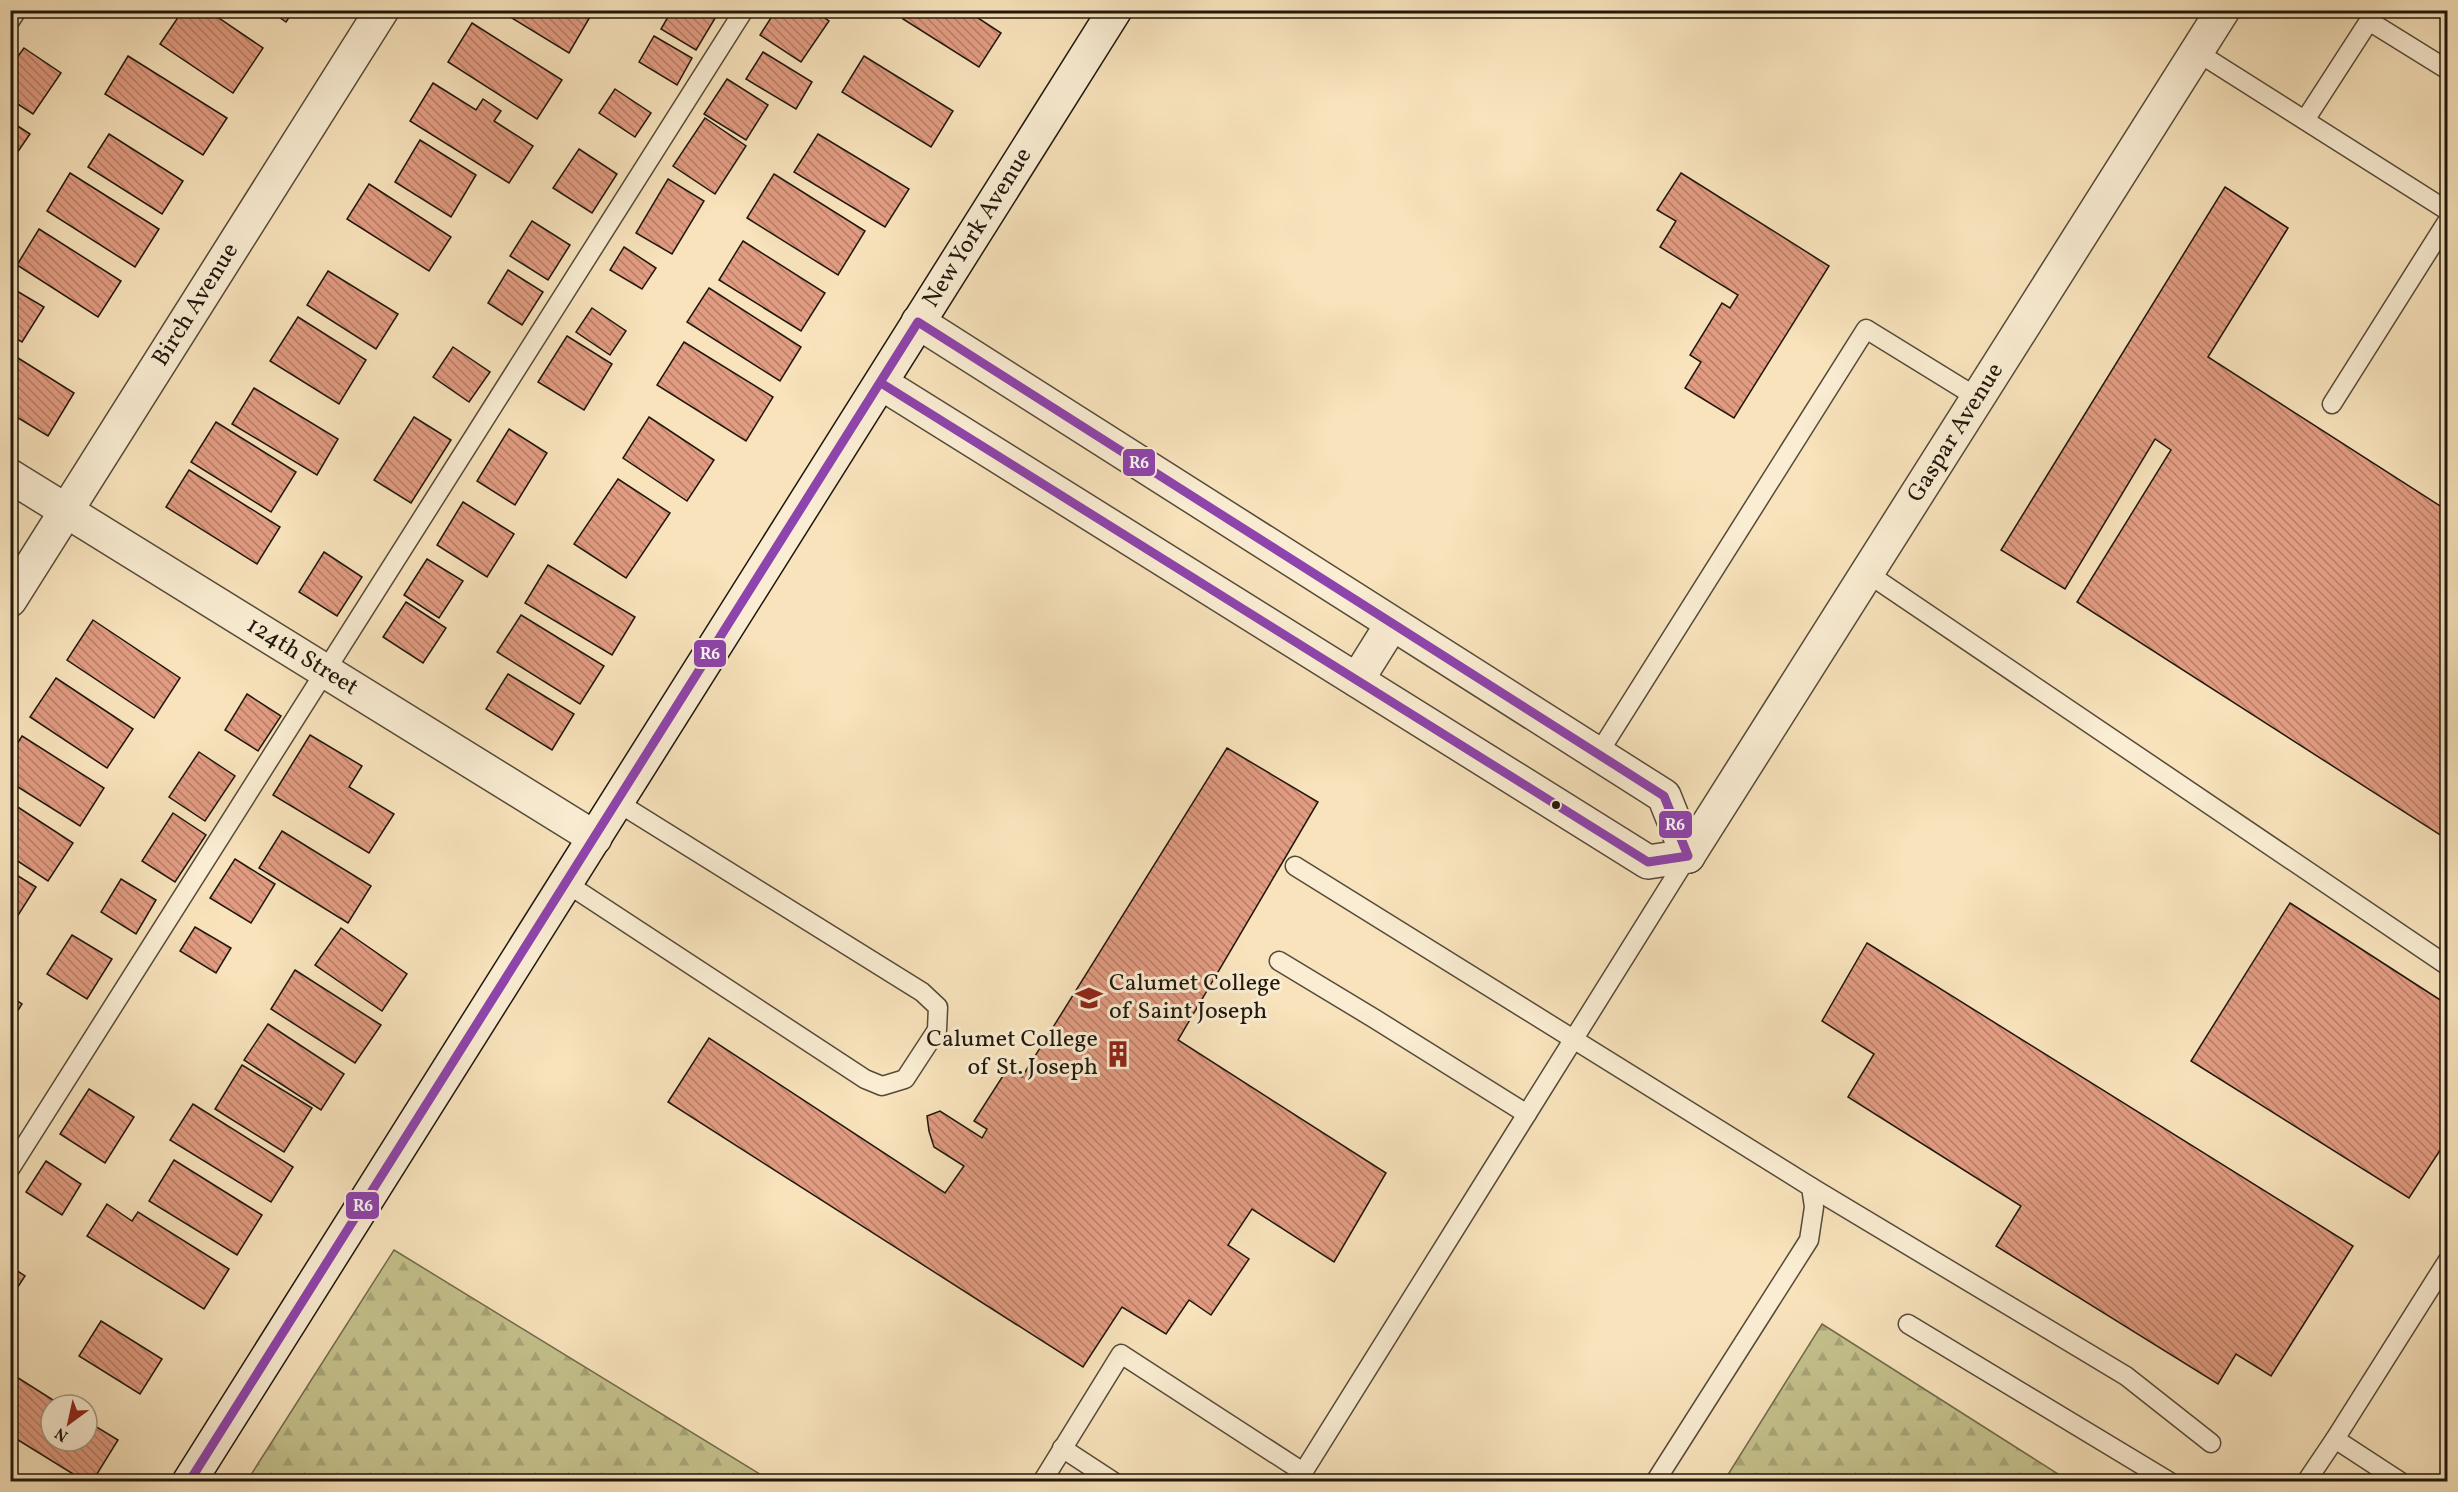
<svg xmlns="http://www.w3.org/2000/svg" width="2458" height="1492" viewBox="0 0 2458 1492" font-family="Vollkorn,serif">
<style>
.forest{fill:url(#forest-firs);stroke:#726c4c;stroke-width:1.5}
.building{fill:url(#building-back-hatch);stroke:#1f170c;stroke-width:1.5}
.lines{fill:none;stroke-linecap:round;stroke-linejoin:round}
.lane-casing{stroke:#554a38;stroke-width:21}
.street-casing{stroke:#554a38;stroke-width:36}
.secondary-casing{stroke:#1f170c;stroke-width:36}
.lane{stroke:#faedd3;stroke-width:18}
.street{stroke:#faedd3;stroke-width:33}
.secondary{stroke:#faedd3;stroke-width:33}
.bus-1-casing{stroke:#faedd3;stroke-width:14}
.bus-1{stroke:#8e44ad;stroke-width:9}
.bus-dot{fill:#1f170c;stroke:#faedd3;stroke-width:2}
.labels{text-anchor:middle;dominant-baseline:central;stroke-width:6;stroke-linejoin:round;paint-order:stroke}
.street-label{font-size:24px;fill:#1f170c;stroke:#faedd3}
.poi-label{font-size:24px;fill:#1f170c;stroke:#faedd3;text-anchor:start}
.line-badge{stroke:#faedd3;stroke-width:2}
.badge-label{font-size:16px;text-anchor:middle;font-weight:bold;fill:#fff}
</style>
<defs>
<pattern id="forest-firs" width="22" height="20" patternUnits="userSpaceOnUse" patternTransform="scale(1.5)"><rect width="22" height="20" fill="#c4c18c"/><path d="M5 1l3.5 6h-7zM16 11l3.5 6h-7z" fill="#a8a578"/></pattern>
<pattern id="building-back-hatch" width="6" height="6" patternUnits="userSpaceOnUse" patternTransform="scale(1.5)"><rect width="6" height="6" fill="#e29c82"/><path d="M-1 5l2 2M0 0l6 6M5-1l2 2" fill="none" stroke="#b77e69"/></pattern>
</defs>
<rect width="100%" height="100%" fill="#f8e3bc"/>
<filter id="stains"><feTurbulence type="fractalNoise" baseFrequency=".00333" numOctaves="4"/><feColorMatrix values="0 0 0 0 .2 0 0 0 0 .09 0 0 0 0 .02 0 0 0 .5 -.17"/></filter>
<radialGradient id="worn" r=".72"><stop offset=".6" stop-color="#630" stop-opacity="0"/><stop offset="1" stop-color="#630" stop-opacity=".3"/></radialGradient>
<g class="forest">
<polygon points="394,1250 771,1481 247,1481"/>
<polygon points="1822,1324 2069,1481 1724,1481"/>
</g>
<g class="building">
<polygon points="183,10 207,10 263,48 233,93 160,44"/>
<polygon points="269,10 294,10 286,22"/>
<polygon points="499,10 594,10 569,53"/>
<polygon points="672,10 720,10 696,50 661,29"/>
<polygon points="776,10 813,10 829,21 801,62 760,35"/>
<polygon points="909,10 966,10 1001,33 979,67 903,19"/>
<polygon points="472,23 562,80 537,119 448,62"/>
<polygon points="654,36 692,58 677,85 639,62"/>
<polygon points="24,48 61,73 33,114 10,99 10,67"/>
<polygon points="763,52 812,82 796,109 746,79"/>
<polygon points="128,56 227,118 203,155 105,94"/>
<polygon points="864,56 953,111 931,147 842,92"/>
<polygon points="727,79 768,105 746,140 704,114"/>
<polygon points="433,83 476,110 483,99 501,111 494,121 533,146 509,183 410,121"/>
<polygon points="615,89 651,113 635,137 599,113"/>
<polygon points="705,118 746,146 715,194 673,166"/>
<polygon points="10,121 30,134 10,163"/>
<polygon points="109,134 183,181 162,214 88,167"/>
<polygon points="818,134 909,189 885,227 794,172"/>
<polygon points="420,140 476,175 451,217 395,182"/>
<polygon points="579,149 617,174 592,213 553,188"/>
<polygon points="70,173 159,229 135,267 47,211"/>
<polygon points="1681,173 1829,266 1734,418 1685,388 1701,362 1690,355 1722,303 1730,308 1738,295 1660,247 1676,221 1657,210"/>
<polygon points="774,174 865,231 838,275 747,218"/>
<polygon points="668,179 704,201 672,254 636,233"/>
<polygon points="369,184 451,237 429,271 347,219"/>
<polygon points="2225,187 2288,228 2208,357 2448,511 2448,840 2077,602 2171,450 2155,439 2065,589 2001,550"/>
<polygon points="532,221 570,245 548,280 510,256"/>
<polygon points="39,229 121,281 98,317 17,265"/>
<polygon points="743,241 825,293 801,331 719,280"/>
<polygon points="624,247 656,268 642,289 610,270"/>
<polygon points="508,270 543,292 522,325 488,303"/>
<polygon points="328,271 398,314 376,349 307,305"/>
<polygon points="10,287 44,307 22,342 10,335"/>
<polygon points="709,288 801,347 780,381 687,322"/>
<polygon points="592,308 626,331 610,355 576,332"/>
<polygon points="298,317 366,360 339,404 270,361"/>
<polygon points="567,336 612,364 584,410 538,382"/>
<polygon points="684,342 773,397 746,441 657,385"/>
<polygon points="453,347 490,372 469,402 433,377"/>
<polygon points="10,353 74,393 48,436 10,413"/>
<polygon points="254,388 338,439 317,475 232,424"/>
<polygon points="414,417 451,440 411,503 374,480"/>
<polygon points="649,417 714,460 687,501 623,458"/>
<polygon points="216,422 296,472 271,512 191,462"/>
<polygon points="509,429 547,453 515,505 477,481"/>
<polygon points="189,470 280,527 257,564 166,507"/>
<polygon points="618,479 670,513 626,578 574,544"/>
<polygon points="463,502 514,534 487,577 437,545"/>
<polygon points="324,552 362,577 337,616 299,592"/>
<polygon points="427,559 463,581 439,618 404,595"/>
<polygon points="548,565 635,617 612,655 525,603"/>
<polygon points="406,602 446,628 423,663 383,637"/>
<polygon points="521,615 604,666 580,704 497,652"/>
<polygon points="93,620 180,678 154,718 67,660"/>
<polygon points="508,674 574,714 552,750 486,709"/>
<polygon points="56,678 133,729 107,768 30,717"/>
<polygon points="247,694 281,716 258,751 225,730"/>
<polygon points="310,735 362,766 349,787 394,814 369,853 273,795"/>
<polygon points="22,736 104,788 80,826 10,782 10,755"/>
<polygon points="1227,748 1318,802 1178,1040 1386,1173 1334,1262 1252,1209 1228,1245 1249,1259 1211,1315 1189,1300 1166,1334 1122,1307 1083,1367 668,1102 709,1038 945,1193 964,1166 934,1147 929,1131 927,1116 940,1111 982,1138 987,1129 974,1121 1008,1068 1022,1077"/>
<polygon points="199,752 235,776 205,821 169,797"/>
<polygon points="10,802 73,843 48,881 10,856"/>
<polygon points="173,813 206,835 175,882 142,861"/>
<polygon points="282,831 371,886 348,923 259,868"/>
<polygon points="235,859 275,884 251,923 210,898"/>
<polygon points="10,871 36,887 10,928"/>
<polygon points="121,879 156,900 136,934 101,912"/>
<polygon points="2290,903 2448,1005 2448,1138 2409,1198 2191,1061"/>
<polygon points="195,927 231,948 216,973 180,951"/>
<polygon points="341,928 407,974 382,1011 315,965"/>
<polygon points="72,935 112,959 87,999 47,974"/>
<polygon points="1867,943 2353,1246 2271,1376 2236,1354 2218,1384 1996,1246 2021,1206 1848,1097 1874,1054 1822,1021"/>
<polygon points="295,970 381,1025 355,1063 271,1009"/>
<polygon points="10,996 22,1004 10,1023"/>
<polygon points="268,1024 344,1074 321,1110 244,1060"/>
<polygon points="242,1065 312,1108 284,1152 215,1109"/>
<polygon points="89,1089 134,1117 105,1163 60,1134"/>
<polygon points="193,1104 293,1167 271,1202 170,1140"/>
<polygon points="174,1160 262,1215 237,1255 149,1201"/>
<polygon points="46,1161 81,1184 62,1215 26,1192"/>
<polygon points="107,1204 132,1221 138,1212 229,1269 204,1309 87,1236"/>
<polygon points="10,1266 25,1276 10,1299"/>
<polygon points="101,1321 162,1359 140,1394 79,1356"/>
<polygon points="15,1376 61,1405 51,1405 51,1441 87,1441 87,1421 118,1440 92,1482 86,1482 10,1435 10,1383"/>
</g>
<g class="lines">
<defs>
<g id="lane">
<polyline points="10,21 17,10"/>
<polyline points="2197,52 2448,211"/>
<polyline points="2305,120 2369,21 2448,70"/>
<polyline points="2332,404 2448,220"/>
<polyline points="1867,573 2448,966"/>
<polyline points="1598,754 1866,329 1978,398"/>
<polyline points="1295,866 1811,1187 1814,1207 1809,1240 1655,1482"/>
<polyline points="566,883 865,1079 882,1086 905,1079 937,1030 938,1007 922,992 617,802"/>
<polyline points="1279,961 1375,1019 1527,1114"/>
<polyline points="10,1169 744,10"/>
<polyline points="1811,1187 2126,1376 2211,1443"/>
<polyline points="1908,1324 2170,1482"/>
<polyline points="1062,1448 1114,1482"/>
<polyline points="1042,1482 1121,1354 1303,1472"/>
<polyline points="1297,1482 1688,856"/>
<polyline points="2306,1482 2335,1439"/>
<polyline points="2401,1482 2335,1439 2448,1260"/>
</g>
<g id="street">
<polyline points="918,322 1664,796 1688,856"/>
<polyline points="881,383 1648,862 1688,856"/>
<polyline points="10,476 595,838"/>
<polyline points="10,600 382,10"/>
<polyline points="1357,680 1392,624"/>
<polyline points="1688,856 2223,10"/>
</g>
<polyline id="secondary" points="189,1482 1115,10"/>
</defs>
<use href="#lane" class="lane-casing"/>
<use href="#street" class="street-casing"/>
<use href="#secondary" class="secondary-casing"/>
<use href="#lane" class="lane"/>
<use href="#street" class="street"/>
<use href="#secondary" class="secondary"/>
<defs>
<polyline id="bus-1" points="189,1482 918,322 1664,796 1688,856 1648,862 881,383"/>
</defs>
<use href="#bus-1" class="bus-1-casing"/>
<use href="#bus-1" class="bus-1"/>
</g>
<defs>
<symbol id="university-bare" viewBox="-9 -9 18 18"><path d="M0-5L7-2L0 1L-7-2ZM-4 1L0 2.5L4 1V4Q0 6-4 4Z" fill="#8f2418" stroke="#faedd3" stroke-width="2.5" paint-order="stroke"/></symbol>
<symbol id="building-bare" viewBox="-9 -9 18 18"><path d="M-4-6H4V6H1V3H-1V6H-4ZM-2.5-4.3h1.7v1.8h-1.7ZM.8-4.3h1.7v1.8H.8ZM-2.5-1h1.7V.8h-1.7ZM.8-1h1.7V.8H.8Z" fill="#8f2418" stroke="#faedd3" stroke-width="2.5" paint-order="stroke"/></symbol>
</defs>
<g fill-rule="evenodd">
<use href="#university-bare" x="1070" y="979" width="38" height="38"/>
<use href="#building-bare" x="1099" y="1035" width="38" height="38"/>
</g>
<circle class="bus-dot" cx="1556" cy="805" r="5"/>
<g class="labels">
<g class="street-label">
<text transform="translate(978 228) rotate(-58)">New York Avenue</text>
<text transform="translate(196 305) rotate(-58)">Birch Avenue</text>
<text transform="translate(1956 433) rotate(-58)">Gaspar Avenue</text>
<text transform="translate(302 657) rotate(32)">124th Street</text>
</g>
<g class="poi-label">
<text x="1109" y="984">Calumet College<tspan x="1109" dy="28">of Saint Joseph</tspan></text>
<text x="1098" y="1040" text-anchor="end">Calumet College<tspan x="1098" dy="28">of St. Joseph</tspan></text>
</g>
</g>
<g class="line-badge">
<rect x="1122" y="448" width="34" height="29" rx="6" fill="#8e44ad"/>
<rect x="693" y="639" width="34" height="29" rx="6" fill="#8e44ad"/>
<rect x="1658" y="810" width="35" height="29" rx="6" fill="#8e44ad"/>
<rect x="345" y="1191" width="35" height="29" rx="6" fill="#8e44ad"/>
</g>
<g class="badge-label">
<text x="1139" y="468">R6</text>
<text x="710" y="659">R6</text>
<text x="1675" y="830">R6</text>
<text x="363" y="1211">R6</text>
</g>
<rect width="2458" height="1492" fill="none" stroke="#f8e3bc" stroke-width="36"/>
<rect x="12" y="12" width="2434" height="1468" fill="none" stroke="#1f170c" stroke-width="3"/>
<rect x="18" y="18" width="2422" height="1456" fill="none" stroke="#1f170c" stroke-width="1.5"/>
<g transform="translate(69 1423) rotate(213)"><circle r="28" fill="#faedd3" stroke="#a29783" stroke-width="1.5"/>
<path d="M0-4.5L10 22L0 15L-10 22Z" fill="#8f2418"/>
<text y="-9" font-size="16" font-weight="bold" text-anchor="middle" fill="#1f170c">N</text>
</g>
<rect width="100%" height="100%" filter="url(#stains)"/>
<rect width="100%" height="100%" fill="url(#worn)"/>
</svg>
